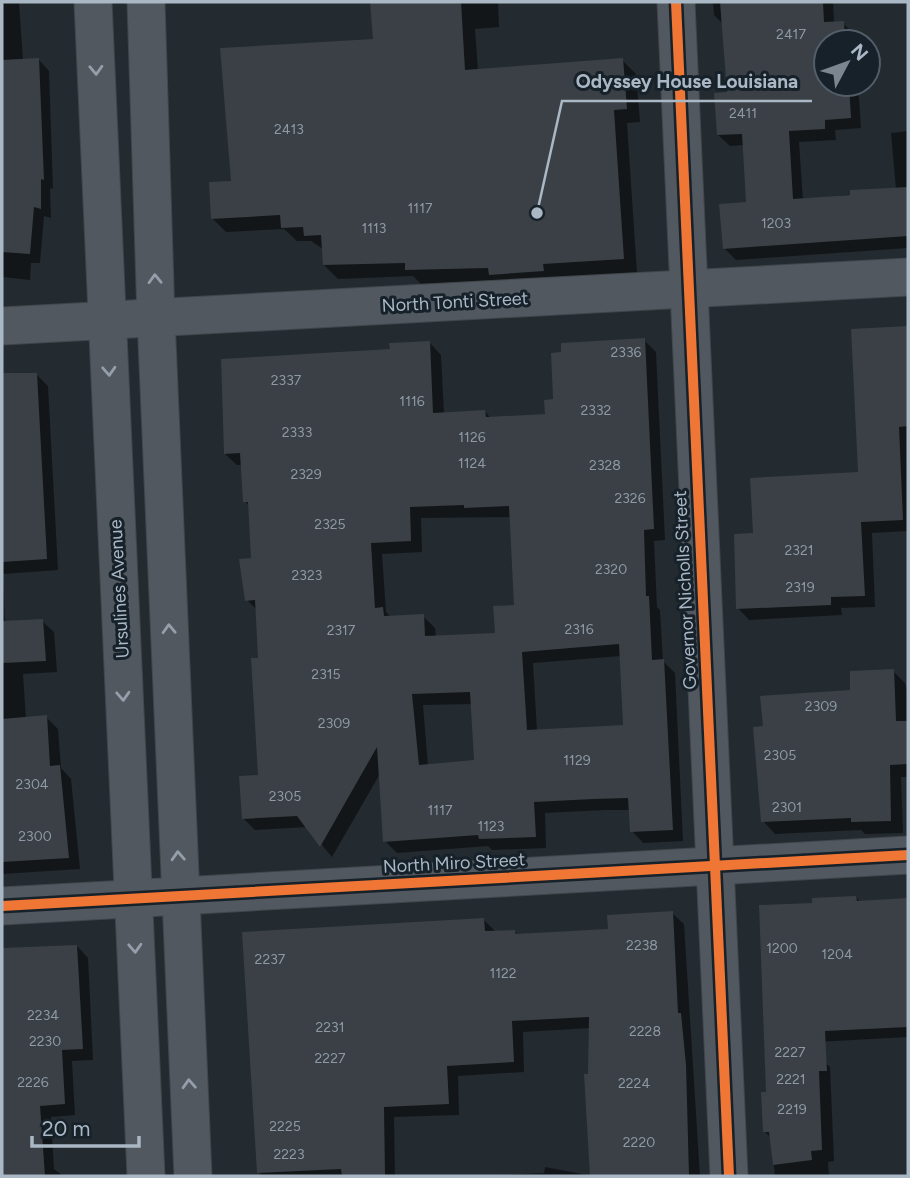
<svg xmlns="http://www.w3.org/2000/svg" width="910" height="1178" viewBox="0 0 910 1178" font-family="Figtree,sans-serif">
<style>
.shadow{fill:#0007;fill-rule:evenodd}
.building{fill:#3a4045;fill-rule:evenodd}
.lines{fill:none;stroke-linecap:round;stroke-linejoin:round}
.minor-casing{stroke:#40464b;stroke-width:39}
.minor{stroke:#52585f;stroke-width:37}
.cycleway-casing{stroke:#16212a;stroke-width:15}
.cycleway{stroke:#f07635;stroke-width:10}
.oneway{stroke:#949fab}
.labels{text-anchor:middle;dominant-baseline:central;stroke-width:6;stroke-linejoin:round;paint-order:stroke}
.number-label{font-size:14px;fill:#8e99a4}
.street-label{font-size:18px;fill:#aab7c4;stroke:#16212a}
.leader{fill:none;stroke:#aab7c4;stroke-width:2.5}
.callout-dot{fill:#aab7c4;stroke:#16212a;stroke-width:2.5}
.callout-label{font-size:19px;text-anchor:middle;font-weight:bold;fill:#aab7c4;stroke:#16212a;stroke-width:6;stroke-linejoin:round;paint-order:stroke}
</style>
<rect width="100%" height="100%" fill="#232a30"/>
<g class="shadow">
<polygon points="2,2 19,2 23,61 39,60 49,71 53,189 50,188 51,218 44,216 40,263 31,263 30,280 2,277"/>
<polygon points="371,2 498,2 499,27 475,29 478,71 622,60 636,74 640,122 627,123 637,273 421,284 413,276 338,279 324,265 323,249 311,241 297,241 284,229 226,232 212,218 233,183 374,41"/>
<polygon points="713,2 833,2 834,23 843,23 854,34 855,42 826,42 826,84 858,84 861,128 835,130 836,140 799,142 803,200 896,189 891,133 908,131 908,248 736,260 724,248 748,204 744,145 730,146 718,135 728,94 723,24 714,15"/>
<path d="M644 340 656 352 665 540 654 541 657 607 660 610 663 661 675 673 683 841 643 843 632 831 630 810H606L545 813 546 848 492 850 488 846 397 853 385 841 381 772 332 857 307 827 255 830 243 818 260 777 258 611 247 600 252 560 250 507 245 501 242 465H237L225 454 392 351 430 343 441 355 444 414 485 412 492 419 547 416 555 401ZM511 517 516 606 497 635 436 637 435 628 423 616 391 617 386 612 382 554 422 552 421 518ZM621 656 625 727 537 731 533 663ZM473 704 476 762 428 766 423 705Z"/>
<polygon points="905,340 908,531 872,533 875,607 841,608 842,615 749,620 738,608 755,534 860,474"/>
<polygon points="36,374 48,386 58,570 3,574 5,623 42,621 54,632 57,672 23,674 26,719 46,717 58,729 61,768 71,779 80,869 2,874 2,375"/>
<polygon points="893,671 905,683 908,695 908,777 901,777 903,833 865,834 861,830 775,834 763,821 764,728 852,692"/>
<polygon points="856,897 861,903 908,902 908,1037 780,1044 817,1055 830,1067 834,1161 828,1162 829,1176 775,1176 771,1138 765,1132 763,1094 768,1093 766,1041 776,1044 766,1033 761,907 814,905 814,900"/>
<polygon points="672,913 684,924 700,1176 480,1176 544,1173 545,1167 592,1176 591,1028 523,1032 524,1072 458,1076 459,1115 394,1117 395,1176 263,1176 258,1172 484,920 496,932 514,932 518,936 610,931"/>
<polygon points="77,946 88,958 93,1060 72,1061 75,1115 51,1117 54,1169 63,1176 2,1176 2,1007 4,1007 2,950"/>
</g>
<g class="building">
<polygon points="370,2 461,2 465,70 623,58 627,109 614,110 624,259 543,264 544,271 489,275 488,268 405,270 405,263 323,265 321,235 304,236 303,227 281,228 280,215 211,219 209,182 231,181 220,48 373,39"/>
<polygon points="720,2 823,2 824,22 844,21 845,42 826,42 826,84 849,84 851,118 825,120 825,129 789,131 793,199 850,195 850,190 908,187 908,236 723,249 719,204 746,202 742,134 717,135 714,93 727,92"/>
<polygon points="39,58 44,180 41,179 41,209 34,207 30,254 2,252 2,60"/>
<polygon points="908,326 908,426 899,427 903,520 861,522 865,596 831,597 831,605 736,609 734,534 753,533 750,478 858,472 851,329"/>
<path d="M645 338 654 529 644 530 646 596H649L652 660 664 659 673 830 630 832 628 798 593 799 534 802 536 837 479 839 478 835 383 842 377 747 320 847 297 816 242 819 239 776 258 775 251 658H258L255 600 245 601 239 559 251 558 248 502H243L240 453 224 454 221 359 390 349 389 343 430 341 433 413 485 410 486 417 545 414 544 400 553 399 551 353 561 352V343ZM464 505V508L509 506 514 605 493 606 495 633 425 636 424 614 384 616 383 607 375 608 371 543 411 541 410 507ZM619 644 623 725 527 730 522 652ZM470 692 474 760 419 765 412 694Z"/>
<polygon points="3,373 37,373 47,559 2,562"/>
<polygon points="43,619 46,661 2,663 2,621"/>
<polygon points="894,669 896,721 907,721 908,764 890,765 891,821 851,822 851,818 761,822 753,727 763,726 760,696 850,690 850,671"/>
<polygon points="47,715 50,766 60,765 69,858 2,862 2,719"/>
<polygon points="856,896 857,901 907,898 908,1027 825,1031 827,1071 819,1071 822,1150 811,1151 812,1160 773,1165 769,1132 763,1132 761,1092 766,1092 759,905 812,903 812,898"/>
<polygon points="673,911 678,1013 681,1013 686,1065 689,1176 590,1176 584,1074 588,1074 589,1017 512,1021 514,1062 447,1066 449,1104 384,1107 385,1176 342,1176 341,1169 257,1173 242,932 484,918 485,931 515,930 515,934 608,929 607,915"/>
<polygon points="77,945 83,1049 62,1050 65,1104 40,1106 45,1176 2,1176 2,948"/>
</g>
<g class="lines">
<defs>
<g id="minor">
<polyline points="93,2 146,1176"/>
<polyline points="146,2 156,318 193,1176"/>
<polyline points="676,2 729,1176"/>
<polyline points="2,326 908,277"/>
<polyline points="2,906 908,855"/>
</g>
</defs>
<use href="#minor" class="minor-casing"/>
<use href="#minor" class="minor"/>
<defs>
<g id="cycleway">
<polyline points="676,2 729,1176"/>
<polyline points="2,906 908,855"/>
</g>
</defs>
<use href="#cycleway" class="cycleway-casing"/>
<use href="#cycleway" class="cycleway"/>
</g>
<defs><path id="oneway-chevron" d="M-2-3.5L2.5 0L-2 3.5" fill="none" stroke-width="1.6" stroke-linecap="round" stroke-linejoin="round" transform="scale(1.75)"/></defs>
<g class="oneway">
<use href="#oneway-chevron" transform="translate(96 70) rotate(88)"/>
<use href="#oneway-chevron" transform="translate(155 279) rotate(-92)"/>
<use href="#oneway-chevron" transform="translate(109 371) rotate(87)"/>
<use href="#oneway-chevron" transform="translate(169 629) rotate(-92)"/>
<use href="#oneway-chevron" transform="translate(123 696) rotate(87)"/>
<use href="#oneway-chevron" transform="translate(178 856) rotate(-93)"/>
<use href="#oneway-chevron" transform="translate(135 948) rotate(87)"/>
<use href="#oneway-chevron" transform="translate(189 1084) rotate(-93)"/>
</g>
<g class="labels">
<g class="number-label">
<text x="791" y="34">2417</text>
<text x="743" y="113">2411</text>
<text x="289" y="129">2413</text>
<text x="420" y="208">1117</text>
<text x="776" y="223">1203</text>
<text x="374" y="228">1113</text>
<text x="626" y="352">2336</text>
<text x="286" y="380">2337</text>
<text x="412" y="401">1116</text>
<text x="596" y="410">2332</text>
<text x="297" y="432">2333</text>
<text x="472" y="437">1126</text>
<text x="472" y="463">1124</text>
<text x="605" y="465">2328</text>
<text x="306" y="474">2329</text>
<text x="630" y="498">2326</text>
<text x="330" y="524">2325</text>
<text x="799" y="550">2321</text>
<text x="611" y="569">2320</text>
<text x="307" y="575">2323</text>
<text x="800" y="587">2319</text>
<text x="579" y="629">2316</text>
<text x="341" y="630">2317</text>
<text x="326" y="674">2315</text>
<text x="821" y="706">2309</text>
<text x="334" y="723">2309</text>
<text x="780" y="755">2305</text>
<text x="577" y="760">1129</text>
<text x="32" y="784">2304</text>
<text x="285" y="796">2305</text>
<text x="787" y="807">2301</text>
<text x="440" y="810">1117</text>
<text x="491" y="826">1123</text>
<text x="35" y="836">2300</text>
<text x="642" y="945">2238</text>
<text x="782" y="948">1200</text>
<text x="837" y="954">1204</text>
<text x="270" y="959">2237</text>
<text x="503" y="973">1122</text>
<text x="43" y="1015">2234</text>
<text x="330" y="1027">2231</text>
<text x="645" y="1031">2228</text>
<text x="45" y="1041">2230</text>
<text x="790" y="1052">2227</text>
<text x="330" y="1058">2227</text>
<text x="791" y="1079">2221</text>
<text x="33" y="1082">2226</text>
<text x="634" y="1083">2224</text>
<text x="792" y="1109">2219</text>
<text x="285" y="1126">2225</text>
<text x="639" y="1142">2220</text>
<text x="289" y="1154">2223</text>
</g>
<g class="street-label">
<text transform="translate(455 302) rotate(-3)">North Tonti Street</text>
<text transform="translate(119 589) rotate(-93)">Ursulines Avenue</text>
<text transform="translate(685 590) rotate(-93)">Governor Nicholls Street</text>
<text transform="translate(454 863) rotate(-3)">North Miro Street</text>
</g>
</g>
<path class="leader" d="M537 213L562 101H812"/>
<circle class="callout-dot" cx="537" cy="213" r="7"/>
<g class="callout-label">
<text x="687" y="88">Odyssey House Louisiana</text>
</g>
<rect width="910" height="1178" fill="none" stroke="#aab7c4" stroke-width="7"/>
<g transform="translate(847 63) rotate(49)"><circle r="33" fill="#16212a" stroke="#515d68" stroke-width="2"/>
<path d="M0-5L12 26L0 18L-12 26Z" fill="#7b8690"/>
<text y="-10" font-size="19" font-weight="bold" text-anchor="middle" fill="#aab7c4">N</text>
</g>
<path d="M32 1136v10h107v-10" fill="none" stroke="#aab7c4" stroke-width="3.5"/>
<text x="42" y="1136" font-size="21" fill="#aab7c4" stroke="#16212a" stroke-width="5" paint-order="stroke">20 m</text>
</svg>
